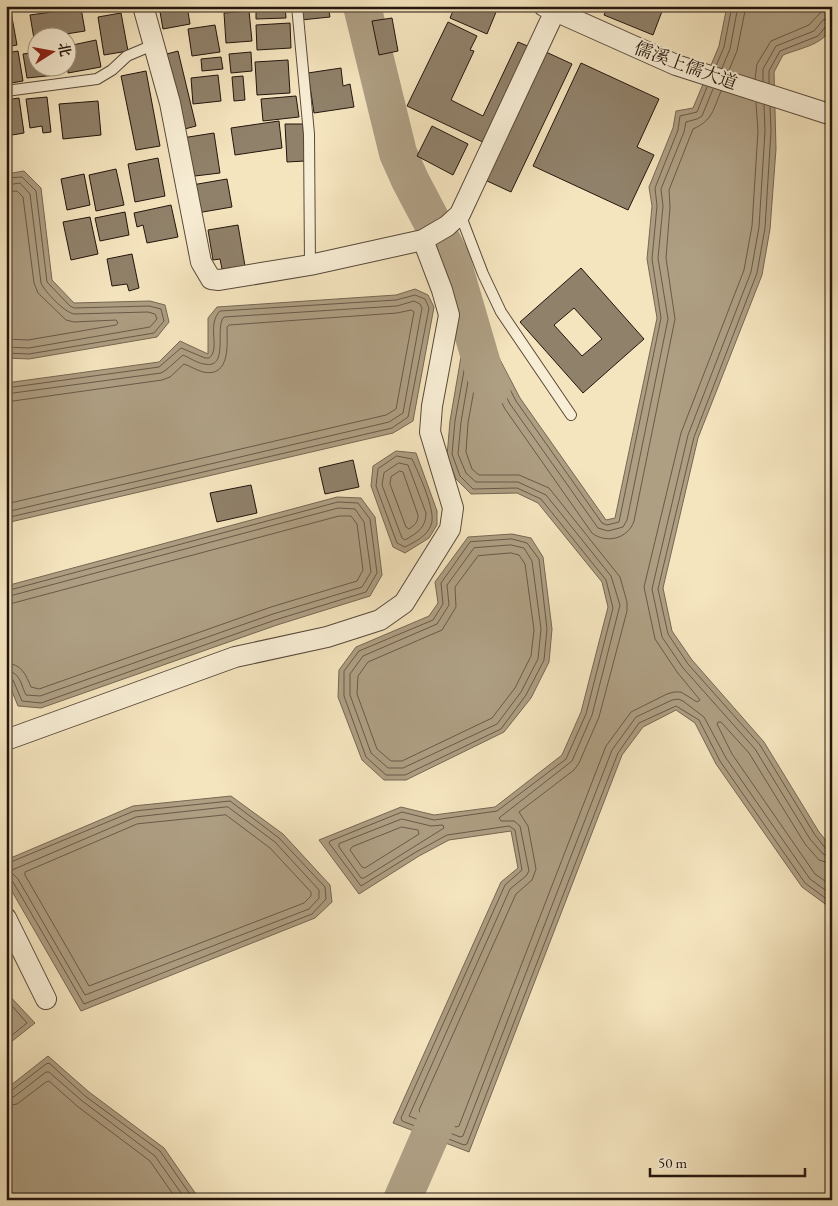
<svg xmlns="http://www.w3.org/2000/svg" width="838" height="1206" viewBox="0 0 838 1206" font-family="'EB Garamond','Noto Serif SC',serif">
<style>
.water{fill:#ae9e82;stroke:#766753}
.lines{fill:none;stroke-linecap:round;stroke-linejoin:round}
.shore{stroke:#685a48;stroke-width:1}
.river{stroke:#ae9e82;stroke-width:38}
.building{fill:#90816a;stroke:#23150d;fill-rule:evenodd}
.lane-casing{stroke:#58493a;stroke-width:12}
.street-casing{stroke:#58493a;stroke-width:22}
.lane{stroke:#f8eed5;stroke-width:10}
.street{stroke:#f8eed5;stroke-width:20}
.labels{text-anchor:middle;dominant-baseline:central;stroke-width:4;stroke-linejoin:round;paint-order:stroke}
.street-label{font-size:18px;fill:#23150d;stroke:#f8eed5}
</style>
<rect width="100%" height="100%" fill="#f5e5bf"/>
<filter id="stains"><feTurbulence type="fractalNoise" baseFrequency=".004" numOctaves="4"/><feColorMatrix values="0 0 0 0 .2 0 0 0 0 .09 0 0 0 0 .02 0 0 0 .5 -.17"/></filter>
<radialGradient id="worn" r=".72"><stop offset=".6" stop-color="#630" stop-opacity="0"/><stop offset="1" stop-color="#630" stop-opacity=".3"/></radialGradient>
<g class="water">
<path d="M727 6H832C832 12 832 17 832 23 829 44 800 48 783 55L774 72 776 149 770 229 762 275 698 438 663 588 672 631 692 660 764 742 819 832 832 848V909L802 887 716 764 695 723 676 710 643 727 622 755 469 1152 393 1123 501 882 518 868 511 831 449 840 419 856 359 894 319 840 401 807 434 815 495 807 562 755 581 712 608 607 602 582 538 503 517 493 471 494 456 479 447 456 450 421 462 351 485 331 520 398 606 520 615 518 657 318 647 259 652 206 649 187 673 128 676 111 693 108 719 46Z"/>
<polygon points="24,171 41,188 52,280 74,303 150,301 165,305 169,322 157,337 29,359 6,358 6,174"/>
<polygon points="415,289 428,295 434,307 413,421 393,433 6,523 6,383 159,362 180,341 208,354 208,318 217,307 396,295"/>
<polygon points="396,451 416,453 437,511 437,525 429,538 405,553 393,547 371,486 373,466"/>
<polygon points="337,497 361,498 375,517 382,575 370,596 277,625 41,708 18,706 6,677 6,586"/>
<polygon points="512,534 531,538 543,557 552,629 549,662 531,698 504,732 406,780 384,780 362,760 338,697 339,670 356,647 429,616 438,603 435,582 468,537"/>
<polygon points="231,796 283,834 330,885 332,902 315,918 81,1011 6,881 6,860 133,806"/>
<polygon points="6,992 35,1023 6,1046"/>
<polygon points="48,1056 89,1092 164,1148 200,1200 6,1200 6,1089"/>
</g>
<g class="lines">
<g class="shore">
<polyline points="716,66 724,47 732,6"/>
<polyline points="722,68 730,49 738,6"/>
<polyline points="729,70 737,51 746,6"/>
<polyline points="755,79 757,64 771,41 809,25 820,13 832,10"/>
<polyline points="763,81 763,69 776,46 814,31 823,20 832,18"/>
<polyline points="769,83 769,71 780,51 818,36 827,25 832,24"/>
<polyline points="707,87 697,112 680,116 678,130 655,188 657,206 652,259 661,318 619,522 607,525 602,523 516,401 485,341 482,341 467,354 455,421 452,454 460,476 473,489 517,488 541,499 606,580 613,608 586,714 566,759 497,811 434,820 402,812 330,841 329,843 361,886 416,852 447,835 509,826 515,830 522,870 505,885 401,1118 402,1121 464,1145 467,1144 618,753 639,723 676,706 699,720 720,761 805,883 832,903"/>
<polyline points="713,89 702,116 697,119 686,122 684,132 661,189 663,206 658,258 668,319 627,520 623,527 608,531 598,528 510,404 483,351 480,351 472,358 461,422 458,454 466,473 476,482 518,482 546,495 611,576 620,605 592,715 572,761 499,818 501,821 514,821 520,826 529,871 526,876 510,889 409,1116 460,1137 463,1136 612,750 636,717 672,700 678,699 683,701 704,717 726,758 810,879 832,895"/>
<path d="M721 91C713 110 713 120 693 129L669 190 670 207 666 258 675 319 634 521C628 539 606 544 592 533L505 409 483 367 480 366 478 368 468 423 466 452 472 469 479 475H519L549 488 620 577 627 602V611L599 717 579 763 574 770 519 812 528 826 536 869 532 880 516 894 419 1110 420 1113 456 1127 459 1126 606 746 631 712 667 694 674 692H681L697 702 700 700 677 672 655 639 644 587 681 433 744 270 752 226 758 131 756 103"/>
<polyline points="764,105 765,131 759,227 751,272 688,435 652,589 662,637 683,668 755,749 810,839 823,854 832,857"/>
<polyline points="770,107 771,131 765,228 757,273 694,437 658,589 668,634 688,664 760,745 815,835 826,849 832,850"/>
<polyline points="6,178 22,177 36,191 47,282 70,306 74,308 149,306 161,309 164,321 154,333 29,354 6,353"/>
<path d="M6 185 20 183 30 194 41 283C45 292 64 312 74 314L148 312 155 314 157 319 150 327 29 348 6 347"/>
<polyline points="6,192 17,191 23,197 34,283 38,293 66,320 74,322 116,320 118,323 116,325 28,340 6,339"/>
<path d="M6 388 159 367 181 348 205 358H209C221 349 206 325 220 311L396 300 415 295 425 299 429 308 408 417 392 428 6 518"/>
<path d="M6 394 161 373 166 370 183 355C190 358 197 363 204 364 230 370 214 327 224 317L397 306 414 301 420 304 422 308 403 413 389 422 6 512"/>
<path d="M6 402 162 380 170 377 184 364C190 366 196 370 203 372 231 378 227 343 227 327L229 325 397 313 411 310 414 312 396 409 386 415 6 504"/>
<path d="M397 456 412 459C418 472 437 512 431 525 427 536 415 542 405 547L397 543 376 486 378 469Z"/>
<path d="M399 463 408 465 426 513C426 528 417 533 405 540L402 538 382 485 384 473Z"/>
<path d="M400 471 403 472 418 515C418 522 415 525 409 529L406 527 390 484 391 477Z"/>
<polygon points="512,539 527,543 539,559 547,629 544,660 526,695 501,729 405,775 386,775 366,757 344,696 344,671 359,651 433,620 443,604 441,583 470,542"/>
<polygon points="511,545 524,548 532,561 541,629 538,659 521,692 497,724 403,768 388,768 371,753 350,695 350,674 363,656 437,624 449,605 447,585 474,548"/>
<polygon points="511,553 519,555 525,564 534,630 531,656 515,688 492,718 402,761 391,761 377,749 357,694 358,676 368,662 442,630 456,607 455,587 478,556"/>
<polyline points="6,591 338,502 358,503 370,519 377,573 366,592 275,620 41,703 22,701 13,680 6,677"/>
<path d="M6 597 338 508 355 509 364 522 371 572 362 587 273 614 40 696 26 695C21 685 20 671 6 671"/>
<path d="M6 605 339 516H351L357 524 363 570 357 581 271 607 39 689 31 687C26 675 22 664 6 663"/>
<polygon points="228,807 275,842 319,890 319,898 309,909 85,995 18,879 12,873 12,870 136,817"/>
<polygon points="226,815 270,848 311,892 311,896 304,903 89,986 25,875 25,872 137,824"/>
<polygon points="402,819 431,826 443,825 444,828 364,878 361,878 339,847 339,844"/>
<polygon points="402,827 418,830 419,834 365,868 362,867 350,850 352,847"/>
<polyline points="6,864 134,811 230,801 279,838 325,887 326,899 312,914 84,1004 13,882 6,879"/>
<polyline points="832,864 819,860 805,844 749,753 721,722 718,722 717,724 732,754 815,874 832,886"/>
<polyline points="6,999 27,1023 6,1040"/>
<polyline points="6,1092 11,1091 46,1064 49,1063 85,1096 160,1151 194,1200"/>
<polyline points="6,1099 15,1096 46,1072 49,1072 81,1100 155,1156 186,1200"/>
<polyline points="6,1106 17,1104 46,1082 49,1081 77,1106 150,1161 177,1200"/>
</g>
<g class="river">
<polyline points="362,6 398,153 410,180 451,258 484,371 492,387"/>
<polyline points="402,1200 450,1090"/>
</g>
</g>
<g class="building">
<polygon points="159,6 187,6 190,24 163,29"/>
<polygon points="256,6 285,6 286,18 256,19"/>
<polygon points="300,6 328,6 330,17 301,20"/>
<polygon points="455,6 483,6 496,12 487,34 450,18"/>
<polygon points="608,6 664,6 653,35 604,15"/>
<polygon points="81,8 85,31 34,39 30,15"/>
<polygon points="249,11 252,41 226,43 224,13"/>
<polygon points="11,12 17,45 6,47 6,13"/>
<polygon points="121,13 128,51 104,55 98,17"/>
<polygon points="392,18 398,51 379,55 372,21"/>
<polygon points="448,22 477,36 470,50 474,51 451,100 483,116 518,42 535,49 489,145 407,106"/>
<polygon points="290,23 291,48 257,50 256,25"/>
<polygon points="215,25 220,52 192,56 188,29"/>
<polygon points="96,40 101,67 68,73 68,46"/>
<polygon points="18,51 23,81 6,84 6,53"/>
<polygon points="178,51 196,126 181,130 163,55"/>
<polygon points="38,52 38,68 55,68 56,75 27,78 23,54"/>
<polygon points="251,52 252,71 231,73 229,54"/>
<polygon points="546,52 572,64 511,192 485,180"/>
<polygon points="221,57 223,69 202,71 201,59"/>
<polygon points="288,60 290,93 257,95 255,62"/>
<polygon points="581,63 659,99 637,147 654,155 628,210 533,166"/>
<polygon points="341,68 343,86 350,84 354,107 314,113 308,73"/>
<polygon points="146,71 160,146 136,150 121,76"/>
<polygon points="218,75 221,101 193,104 191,78"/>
<polygon points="243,76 245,100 234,101 232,77"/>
<polygon points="296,96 299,117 263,121 261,99"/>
<polygon points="47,97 51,132 43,133 42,126 30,128 26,99"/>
<polygon points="19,98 24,133 6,136 6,100"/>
<polygon points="98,101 101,135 63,139 59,104"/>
<polygon points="279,121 282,148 235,155 231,128"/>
<polygon points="285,124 303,124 305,161 287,162"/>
<polygon points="432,126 468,144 453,175 417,156"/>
<polygon points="214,133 220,173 195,176 193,168 187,169 182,138"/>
<polygon points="158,158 165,196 135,202 128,164"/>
<polygon points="116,169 124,205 96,211 89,175"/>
<polygon points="84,174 90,205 67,210 61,179"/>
<polygon points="227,179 232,207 197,213 192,185"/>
<polygon points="171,205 178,237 147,243 143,225 137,227 134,213"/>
<polygon points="125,212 129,235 100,241 95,218"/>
<polygon points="90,217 98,254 71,260 63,222"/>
<polygon points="238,225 245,266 222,269 220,259 213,260 208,230"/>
<polygon points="132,254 139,288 129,291 127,284 112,286 107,259"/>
<path d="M581 268 644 339 583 393 520 322ZM574 308 602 339 582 356 554 325Z"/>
<polygon points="353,460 359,487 325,494 319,468"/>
<polygon points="251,485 257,513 217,522 210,493"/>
</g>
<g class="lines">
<defs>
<g id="lane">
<polyline points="297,6 309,134 310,265"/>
<polyline points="6,91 97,79 112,70 127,56 153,45"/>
<polyline points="460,214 483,274 501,312 571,415"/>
</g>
<g id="street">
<polyline points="143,6 170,103 201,262 211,279 219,280 310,265 423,240 447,226 460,214 555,11"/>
<polyline points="544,6 676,65 832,115"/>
<polyline points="6,740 235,657 327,637 380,620 404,603 450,529 453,508 430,432 432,406 449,315 442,290 423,240"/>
<polyline points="6,918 46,999"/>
</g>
</defs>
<use href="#lane" class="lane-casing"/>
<use href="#street" class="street-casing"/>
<use href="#lane" class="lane"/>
<use href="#street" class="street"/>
</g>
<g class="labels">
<g class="street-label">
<text transform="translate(686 65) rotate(20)">儒溪上儒大道</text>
</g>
</g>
<rect width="838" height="1206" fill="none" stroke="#f5e5bf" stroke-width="25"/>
<rect x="8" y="8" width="823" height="1191" fill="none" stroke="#23150d" stroke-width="2.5"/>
<rect x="12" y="12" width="813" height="1181" fill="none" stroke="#23150d"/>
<g transform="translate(52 52) rotate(79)"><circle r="24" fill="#f8eed5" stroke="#a39785"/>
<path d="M0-4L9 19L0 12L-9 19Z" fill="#8f2418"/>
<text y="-8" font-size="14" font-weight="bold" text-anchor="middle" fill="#23150d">北</text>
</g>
<path d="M650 1168v8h155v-8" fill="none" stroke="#23150d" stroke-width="2.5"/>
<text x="658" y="1168" font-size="15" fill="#23150d" stroke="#f8eed5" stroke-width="4" paint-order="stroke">50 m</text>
<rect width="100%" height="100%" filter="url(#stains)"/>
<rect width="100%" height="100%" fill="url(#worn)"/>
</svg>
